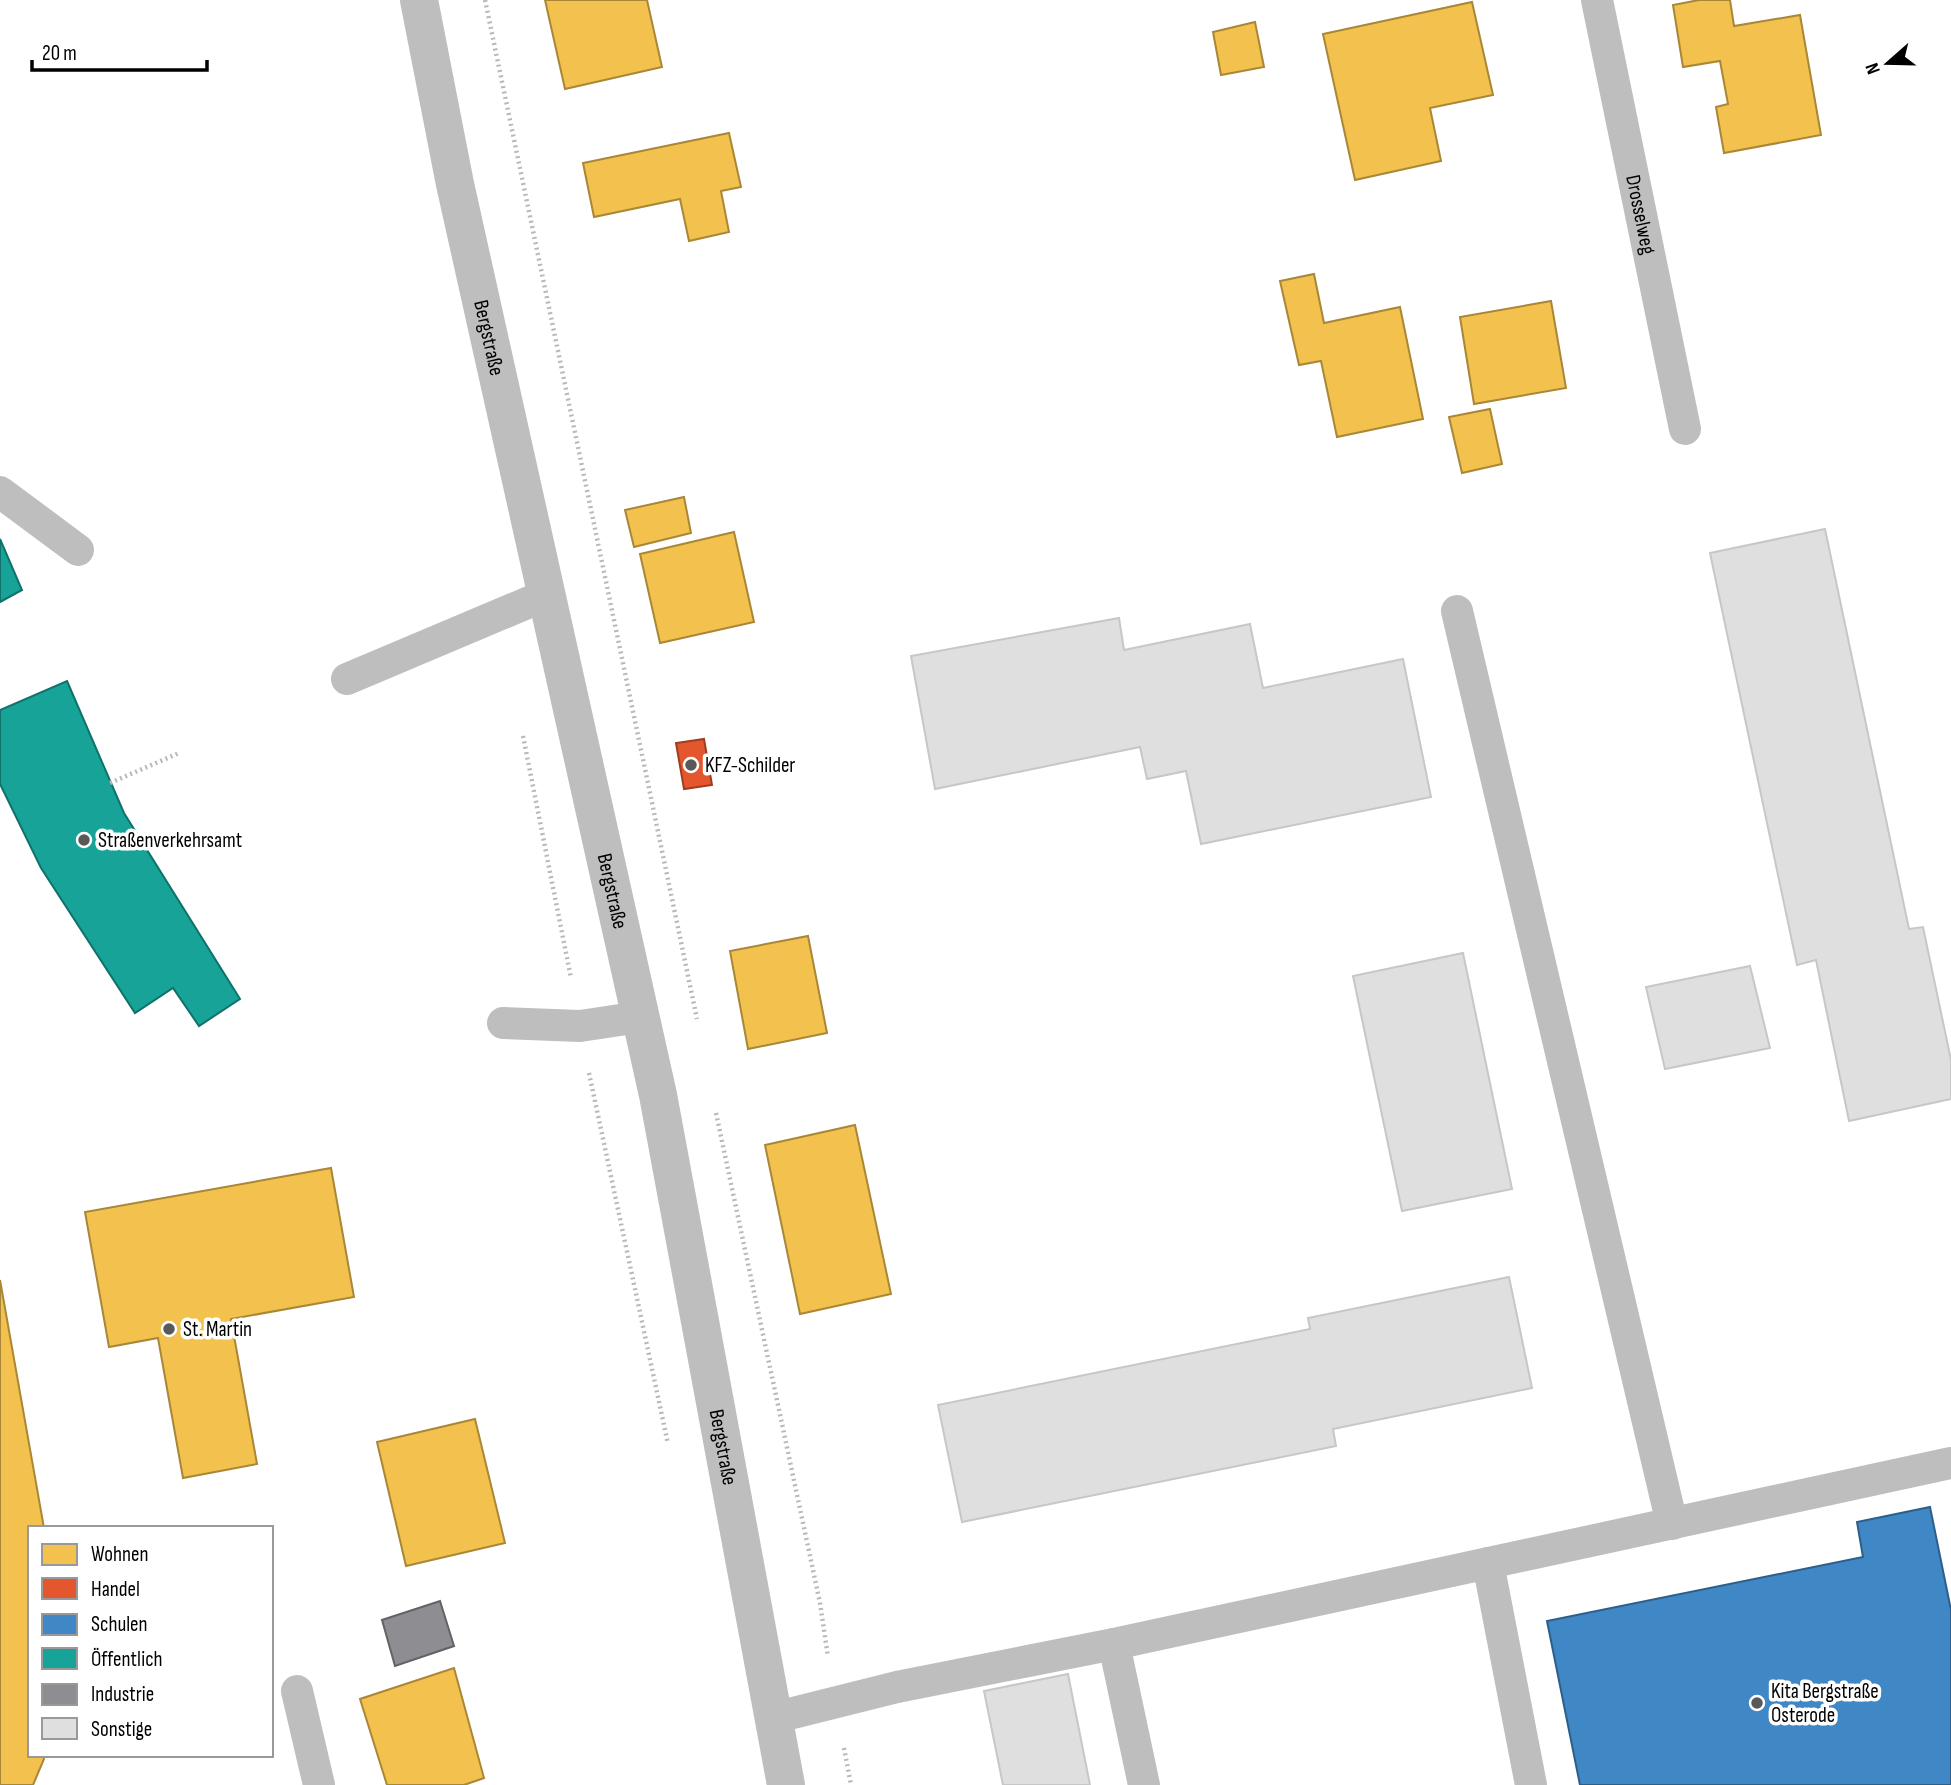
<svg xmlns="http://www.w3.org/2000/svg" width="1951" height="1785" viewBox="0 0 1951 1785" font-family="'Sofia Sans Condensed',sans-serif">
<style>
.homes{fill:#f2c14e;stroke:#a98737;stroke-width:2}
.shops{fill:#e4572e;stroke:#a03d20;stroke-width:2}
.schools{fill:#3f88c5;stroke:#2c5f8a;stroke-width:2}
.public{fill:#17a398;stroke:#10726a;stroke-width:2}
.industry{fill:#8d8d92;stroke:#636366;stroke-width:2}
.building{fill:#dfdfdf;stroke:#c7c7c7;stroke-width:2}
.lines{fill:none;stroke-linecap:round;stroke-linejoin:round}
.path{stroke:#b9b9b9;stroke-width:4.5;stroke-dasharray:2 3.5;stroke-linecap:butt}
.service{stroke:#bebebe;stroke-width:32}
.minor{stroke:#bebebe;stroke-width:38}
.poi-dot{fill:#595959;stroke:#fff;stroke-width:2.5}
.labels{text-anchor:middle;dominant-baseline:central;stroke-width:7;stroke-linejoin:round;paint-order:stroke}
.street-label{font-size:21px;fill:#000;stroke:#fff}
.poi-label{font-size:21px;fill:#000;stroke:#fff;text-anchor:start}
</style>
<rect width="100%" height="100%" fill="#fff"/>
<g class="homes">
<polygon points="545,0 647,0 662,67 565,89"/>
<polygon points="1699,0 1730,0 1734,26 1800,15 1821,135 1724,153 1716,107 1728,104 1720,61 1683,67 1673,5"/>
<polygon points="1472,2 1493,95 1430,108 1441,161 1355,180 1323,34"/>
<polygon points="1255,22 1264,67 1221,75 1213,32"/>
<polygon points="729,133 741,187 721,191 729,232 689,241 680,199 594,217 583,163"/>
<polygon points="1314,274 1324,323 1400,307 1423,419 1337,437 1321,361 1299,365 1280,281"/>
<polygon points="1551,301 1566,388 1474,404 1460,317"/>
<polygon points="1490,409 1502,464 1462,473 1449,417"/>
<polygon points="684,497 691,533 634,547 625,510"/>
<polygon points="734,532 754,622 660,643 640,554"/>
<polygon points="808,936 827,1033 748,1049 730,951"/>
<polygon points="855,1125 891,1294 800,1314 765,1145"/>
<polygon points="331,1168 354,1297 231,1319 257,1464 183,1478 158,1338 109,1347 85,1212"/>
<polygon points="0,1280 44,1528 30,1528 30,1755 43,1755 44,1759 33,1785 0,1785"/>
<polygon points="475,1419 505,1543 406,1566 377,1442"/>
<polygon points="454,1668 484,1778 464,1785 387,1785 360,1699"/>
</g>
<polygon class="shops" points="704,739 712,785 684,789 676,743"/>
<polygon class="schools" points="1930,1507 1951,1610 1951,1785 1580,1785 1547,1621 1863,1557 1857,1522"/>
<g class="public">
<polygon points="0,539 22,590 0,602"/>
<polygon points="67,681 124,813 240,999 199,1026 173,988 135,1013 41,868 0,784 0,710"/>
</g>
<polygon class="industry" points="440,1601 454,1646 395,1666 382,1620"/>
<g class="building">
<polygon points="1825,529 1909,929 1923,927 1951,1060 1951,1099 1849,1121 1816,960 1797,965 1710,553"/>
<polygon points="1119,618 1124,650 1250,624 1263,688 1403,659 1431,797 1201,844 1186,771 1147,779 1140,747 935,789 911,656"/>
<polygon points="1463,953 1512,1189 1402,1211 1353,976"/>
<polygon points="1750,966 1770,1048 1665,1069 1646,987"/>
<polygon points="1509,1277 1532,1388 1333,1429 1336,1446 962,1522 938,1405 1310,1329 1308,1318"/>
<polygon points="1068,1674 1090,1785 1003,1785 984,1691"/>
</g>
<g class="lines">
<g class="path">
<polyline points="485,0 697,1019"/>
<polyline points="523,736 571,978"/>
<polyline points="110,783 179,753"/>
<polyline points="589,1073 668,1444"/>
<polyline points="716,1113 820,1603 828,1657"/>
<polyline points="844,1748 851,1785"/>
</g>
<g class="service">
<path id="s1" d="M1597 0 1685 429"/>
<polyline points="0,492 78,550"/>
<polyline points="1457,611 1672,1524"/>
<polyline points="347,679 546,595"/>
<polyline points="503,1023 580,1026 640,1017"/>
<polyline points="1488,1563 1531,1785"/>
<polyline points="1114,1644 1144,1785"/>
<polyline points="297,1691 319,1785"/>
<polyline points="773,1718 897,1687 1114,1644 1951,1463"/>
</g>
<path class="minor" id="s2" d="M419 0 455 184 658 1095 786 1785"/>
</g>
<g class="poi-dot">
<circle cx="691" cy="765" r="7"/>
<circle cx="84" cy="840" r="7"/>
<circle cx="169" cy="1329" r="7"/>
<circle cx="1757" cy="1703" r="7"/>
</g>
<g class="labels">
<g class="street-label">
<text stroke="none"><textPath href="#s1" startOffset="219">Drosselweg</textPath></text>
<text stroke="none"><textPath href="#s2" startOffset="345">Bergstraße</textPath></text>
<text stroke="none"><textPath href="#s2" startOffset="912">Bergstraße</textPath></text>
<text stroke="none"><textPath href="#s2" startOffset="1479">Bergstraße</textPath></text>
</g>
<g class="poi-label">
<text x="705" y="765">KFZ-Schilder</text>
<text x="98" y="840">Straßenverkehrsamt</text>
<text x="183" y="1329">St. Martin</text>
<text x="1771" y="1691">Kita Bergstraße<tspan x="1771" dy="24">Osterode</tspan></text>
</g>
</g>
<rect x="28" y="1526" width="245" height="231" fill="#ffffff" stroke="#999999" stroke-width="2"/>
<rect x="42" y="1544" width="35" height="21" fill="#f2c14e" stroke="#999999" stroke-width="2"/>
<text x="91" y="1561" font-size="21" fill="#000000">Wohnen</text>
<rect x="42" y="1578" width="35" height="21" fill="#e4572e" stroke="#999999" stroke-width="2"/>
<text x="91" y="1596" font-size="21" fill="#000000">Handel</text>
<rect x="42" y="1614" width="35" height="21" fill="#3f88c5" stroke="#999999" stroke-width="2"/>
<text x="91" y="1631" font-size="21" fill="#000000">Schulen</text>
<rect x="42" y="1648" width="35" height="21" fill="#17a398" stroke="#999999" stroke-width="2"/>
<text x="91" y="1666" font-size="21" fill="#000000">Öffentlich</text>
<rect x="42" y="1684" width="35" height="21" fill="#8d8d92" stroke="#999999" stroke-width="2"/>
<text x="91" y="1701" font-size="21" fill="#000000">Industrie</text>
<rect x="42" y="1718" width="35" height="21" fill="#dfdfdf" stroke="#999999" stroke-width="2"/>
<text x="91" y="1736" font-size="21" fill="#000000">Sonstige</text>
<g transform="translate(1888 63) rotate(250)" stroke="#ffffff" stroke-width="5" paint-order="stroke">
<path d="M0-5L12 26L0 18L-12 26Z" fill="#000000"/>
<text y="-10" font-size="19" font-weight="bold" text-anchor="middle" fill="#000000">N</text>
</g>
<path d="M32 60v10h175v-10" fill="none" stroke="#000000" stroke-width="3.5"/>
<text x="42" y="60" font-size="21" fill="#000000" stroke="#ffffff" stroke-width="5" paint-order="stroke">20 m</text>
</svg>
